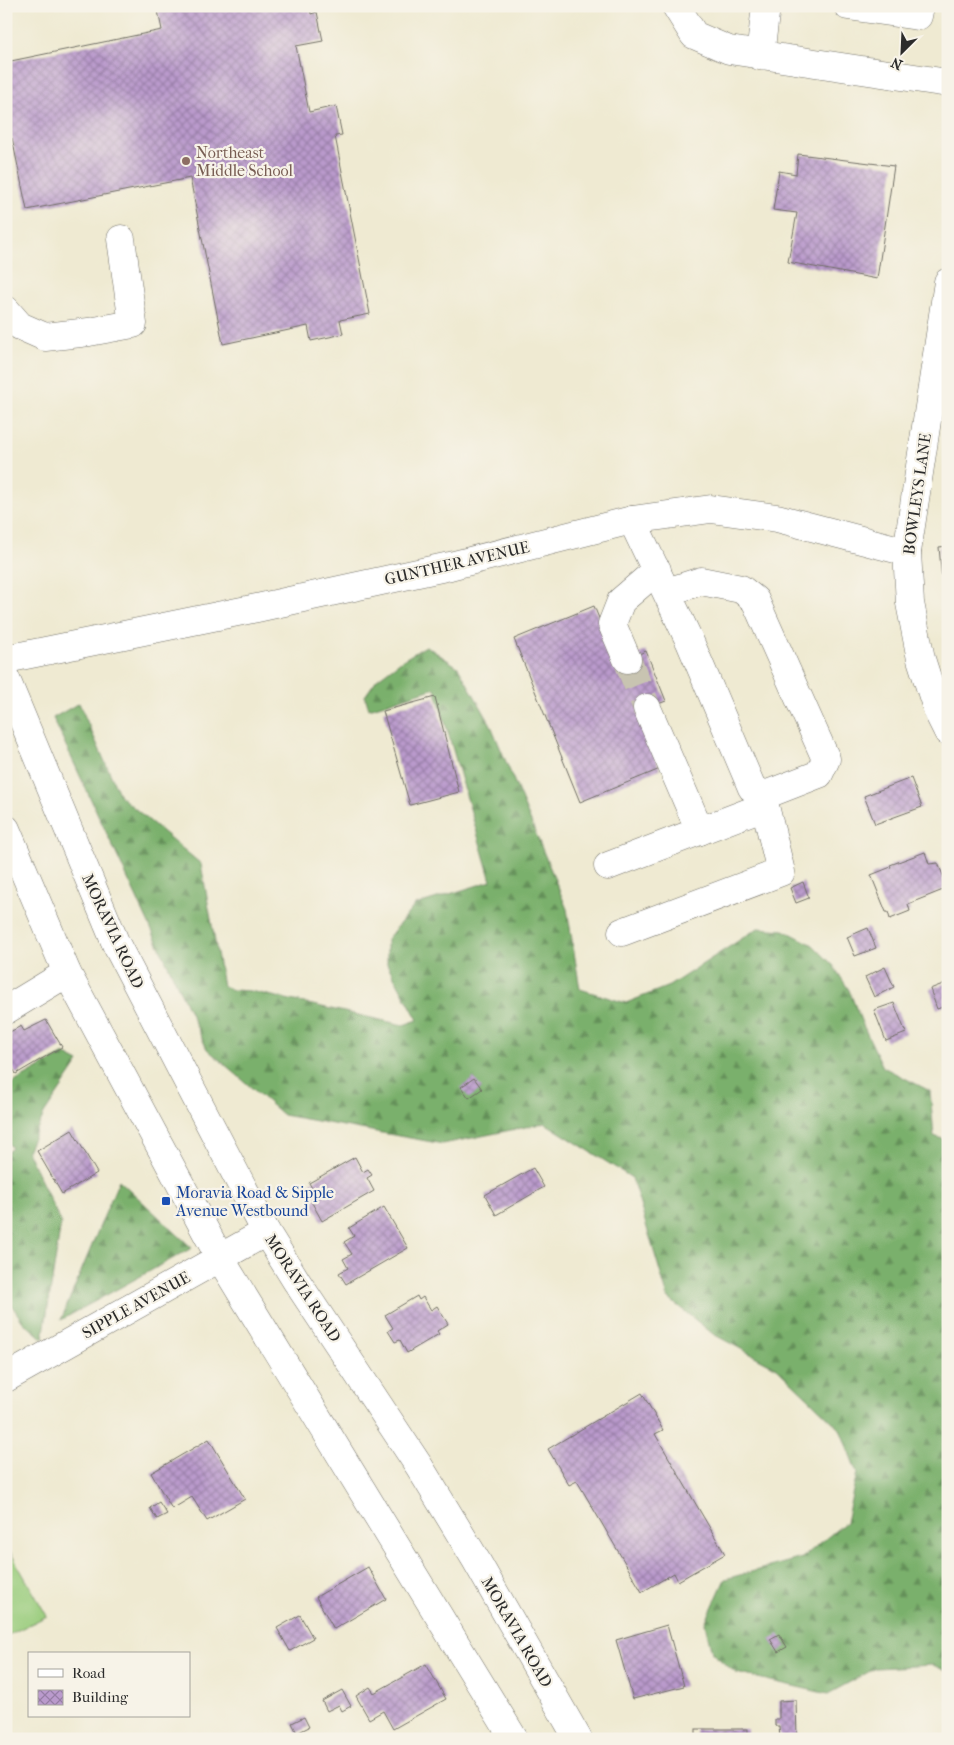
<svg xmlns="http://www.w3.org/2000/svg" width="954" height="1745" viewBox="0 0 954 1745" font-family="'IM FELL French Canon',serif">
<style>
.forest{fill:url(#forest-firs);stroke:#526e4c}
.pitch{fill:#99cc7c;stroke:#627c54}
.building{fill:url(#building-cross-hatch)}
.lines{fill:none;stroke-linecap:round;stroke-linejoin:round}
.minor-tunnel{stroke:#c8c4b1;stroke-width:28;stroke-dasharray:28 14;stroke-linecap:butt}
.minor-casing{stroke:#706e65;stroke-width:29}
.major-casing{stroke:#706e65;stroke-width:29}
.minor{stroke:#fff;stroke-width:28}
.major{stroke:#fff;stroke-width:28}
.education-dot{fill:#8d6e63;stroke:#f7f3e8;stroke-width:2}
.transit-dot{fill:#1a4fb4;stroke:#f7f3e8;stroke-width:2}
.labels{text-anchor:middle;dominant-baseline:central;stroke-width:4.5;stroke-linejoin:round;paint-order:stroke}
.education-label{font-size:16px;fill:#785e54;stroke:#f7f3e8;text-anchor:start}
.street-label{font-size:16px;fill:#2b2b2b;stroke:#f7f3e8}
.transit-label{font-size:16px;fill:#164399;stroke:#f7f3e8;text-anchor:start}
</style>
<defs>
<pattern id="forest-firs" width="22" height="20" patternUnits="userSpaceOnUse" patternTransform="scale(1.25)"><rect width="22" height="20" fill="#7ab06c"/><path d="M5 1l3.5 6h-7zM16 11l3.5 6h-7z" fill="#648f59"/></pattern>
<pattern id="building-cross-hatch" width="8" height="8" patternUnits="userSpaceOnUse" patternTransform="scale(1.25)"><rect width="8" height="8" fill="#ba9acc"/><path d="M0 0l8 8M0 8l8-8" fill="none" stroke="#977ea6"/></pattern>
</defs>
<rect width="100%" height="100%" fill="#f7f3e8"/>
<filter id="ink" filterUnits="userSpaceOnUse"><feTurbulence type="fractalNoise" baseFrequency=".02" numOctaves="2"/><feDisplacementMap in="SourceGraphic" scale="10" xChannelSelector="R" yChannelSelector="G"/><feConvolveMatrix kernelMatrix="1 2 1 2 8 2 1 2 1" color-interpolation-filters="sRGB"/></filter>
<filter id="wash" filterUnits="userSpaceOnUse"><feTurbulence type="fractalNoise" baseFrequency=".0096" numOctaves="4" result="noise"/><feDisplacementMap in="SourceGraphic" scale="20" xChannelSelector="R" yChannelSelector="G"/><feGaussianBlur stdDeviation="1.12" result="paint"/><feColorMatrix in="noise" values="0 0 0 0 0 0 0 0 0 0 0 0 0 0 0 0 0 1.4 0 .05"/><feComposite in="paint" operator="in"/></filter>
<g filter="url(#wash)">
<rect width="100%" height="100%" fill="#efead2"/>
<g class="forest">
<polygon points="426,646 458,667 490,723 567,909 580,989 626,1003 669,986 758,928 784,930 813,945 833,965 849,990 862,1023 883,1067 930,1091 934,1136 948,1141 948,1672 933,1665 876,1668 828,1694 736,1673 712,1653 705,1623 725,1579 802,1558 846,1522 857,1473 840,1429 777,1368 713,1334 668,1298 632,1178 545,1123 443,1144 283,1115 207,1049 53,718 79,703 120,796 201,864 223,986 233,990 250,991 403,1025 418,1020 387,964 387,939 415,905 491,881 435,688 369,709 365,696 377,679 401,661"/>
<polygon points="64,1054 79,1062 44,1114 27,1151 61,1223 43,1339 23,1322 6,1297 6,1153 12,1148 6,1140 6,1084 9,1085"/>
<polygon points="119,1180 192,1248 61,1320"/>
</g>
<polygon class="pitch" points="6,1545 47,1616 6,1636"/>
<g id="blocks">
<g class="building">
<polygon points="157,6 310,6 311,14 317,12 323,41 296,46 309,112 336,106 342,135 335,136 370,314 340,320 343,334 311,341 308,326 223,344 190,178 27,210 12,138 6,139 6,62 162,30"/>
<polygon points="798,154 894,166 877,279 788,262 797,213 773,210 779,171 796,174"/>
<polygon points="948,546 948,591 943,591 939,547"/>
<polygon points="594,606 617,663 646,651 666,701 637,712 660,769 580,802 514,639"/>
<polygon points="435,697 459,792 410,805 383,711"/>
<polygon points="911,778 922,807 875,824 864,796"/>
<polygon points="925,852 929,864 938,863 948,888 908,904 910,911 890,919 888,912 886,912 871,875 891,867 890,865"/>
<polygon points="803,882 809,898 796,903 790,888"/>
<polygon points="868,928 876,948 855,956 847,937"/>
<polygon points="885,967 894,987 874,997 865,977"/>
<polygon points="948,982 948,1005 937,1009 930,989"/>
<polygon points="894,1003 906,1033 886,1041 874,1010"/>
<polygon points="46,1020 62,1047 16,1074 11,1065 6,1067 6,1034 21,1026 24,1031"/>
<polygon points="474,1078 482,1089 469,1098 461,1087"/>
<polygon points="72,1130 97,1173 62,1194 37,1151"/>
<polygon points="355,1157 363,1172 368,1169 372,1175 367,1178 374,1191 322,1221 311,1201 318,1198 309,1183"/>
<polygon points="533,1168 544,1187 496,1215 485,1195"/>
<polygon points="384,1207 408,1248 346,1284 339,1273 348,1268 343,1259 352,1254 344,1242 354,1236 349,1228"/>
<polygon points="417,1296 419,1300 423,1297 431,1310 437,1306 448,1324 437,1331 439,1334 407,1353 400,1340 395,1342 388,1331 393,1328 385,1315"/>
<polygon points="642,1393 663,1430 655,1434 725,1554 678,1581 674,1573 642,1592 577,1481 569,1485 548,1449"/>
<polygon points="209,1439 245,1499 207,1521 192,1497 172,1509 151,1473"/>
<polygon points="159,1502 167,1514 157,1519 150,1508"/>
<polygon points="368,1567 386,1599 334,1629 316,1597"/>
<polygon points="300,1615 313,1638 290,1651 277,1628"/>
<polygon points="667,1625 684,1686 633,1699 616,1640"/>
<polygon points="779,1634 787,1647 778,1652 770,1639"/>
<polygon points="426,1664 446,1699 393,1729 383,1711 369,1719 356,1696 370,1687 374,1693"/>
<polygon points="342,1690 351,1706 342,1711 339,1705 327,1711 322,1701"/>
<polygon points="796,1700 797,1739 780,1739 779,1726 775,1726 775,1719 779,1719 779,1701"/>
<polygon points="304,1717 309,1727 297,1733 292,1723"/>
<rect x="696" y="1729" width="52" height="10"/>
</g>
</g>
</g>
<g filter="url(#ink)">
<use href="#blocks" fill-opacity="0" stroke="#706e65" stroke-width="1"/>
<g class="lines">
<polyline class="minor-tunnel" points="627,659 647,708"/>
<defs>
<g id="minor">
<polyline points="676,6 694,35 729,50 948,83"/>
<polyline points="848,6 918,16 920,6"/>
<polyline points="760,56 766,6"/>
<polyline points="948,282 907,552 910,603 921,659 938,712 948,732"/>
<polyline points="6,310 20,326 45,337 89,332 133,324 121,239"/>
<polyline points="632,520 690,642 752,788 765,795 819,774 826,759 755,600 741,589 701,581 667,592"/>
<polyline points="6,659 257,608 450,566 632,520 711,509 777,518 907,552"/>
<polyline points="627,659 612,624 621,601 657,570"/>
<polyline points="647,708 700,831"/>
<polyline points="608,866 765,806"/>
<polyline points="622,932 781,872 765,806 765,795"/>
<polyline points="6,1010 67,973"/>
<polyline points="6,1378 266,1232"/>
</g>
<g id="major">
<polyline points="6,679 116,944 266,1232 297,1282 419,1466 476,1560 578,1739"/>
<polyline points="6,829 67,973 220,1258 514,1739"/>
</g>
</defs>
<use href="#minor" class="minor-casing"/>
<use href="#major" class="major-casing"/>
<use href="#minor" class="minor"/>
<use href="#major" class="major"/>
</g>
</g>
<circle class="education-dot" cx="186" cy="161" r="5"/>
<rect class="transit-dot" x="161" y="1196" width="10" height="10" rx="2.5"/>
<g class="labels">
<g class="education-label">
<text x="196" y="152">Northeast<tspan x="196" dy="18">Middle School</tspan></text>
</g>
<g class="street-label">
<text transform="translate(917 494) rotate(-82)">BOWLEYS LANE</text>
<text transform="translate(457 563) rotate(-13)">GUNTHER AVENUE</text>
<text transform="translate(113 931) rotate(65)">MORAVIA ROAD</text>
<text transform="translate(303 1288) rotate(57)">MORAVIA ROAD</text>
<text transform="translate(136 1305) rotate(-29)">SIPPLE AVENUE</text>
<text transform="translate(517 1632) rotate(60)">MORAVIA ROAD</text>
</g>
<g class="transit-label">
<text x="176" y="1192">Moravia Road &amp; Sipple<tspan x="176" dy="18">Avenue Westbound</tspan></text>
</g>
</g>
<rect width="954" height="1745" fill="none" stroke="#f7f3e8" stroke-width="25"/>
<rect x="28" y="1652" width="162" height="65" fill="#f7f3e8" stroke="#a5a39c"/>
<rect x="38" y="1669" width="25" height="8" fill="#ffffff" stroke="#a5a39c"/>
<text x="72" y="1678" font-size="15" fill="#2b2b2b">Road</text>
<rect x="38" y="1690" width="25" height="15" fill="url(#building-cross-hatch)" stroke="#a5a39c"/>
<text x="72" y="1702" font-size="15" fill="#2b2b2b">Building</text>
<g transform="translate(902 52) rotate(204)" stroke="#f7f3e8" stroke-width="4" paint-order="stroke">
<path d="M0-4L9 19L0 12L-9 19Z" fill="#2b2b2b"/>
<text y="-8" font-size="14" font-weight="bold" text-anchor="middle" fill="#2b2b2b">N</text>
</g>
</svg>
